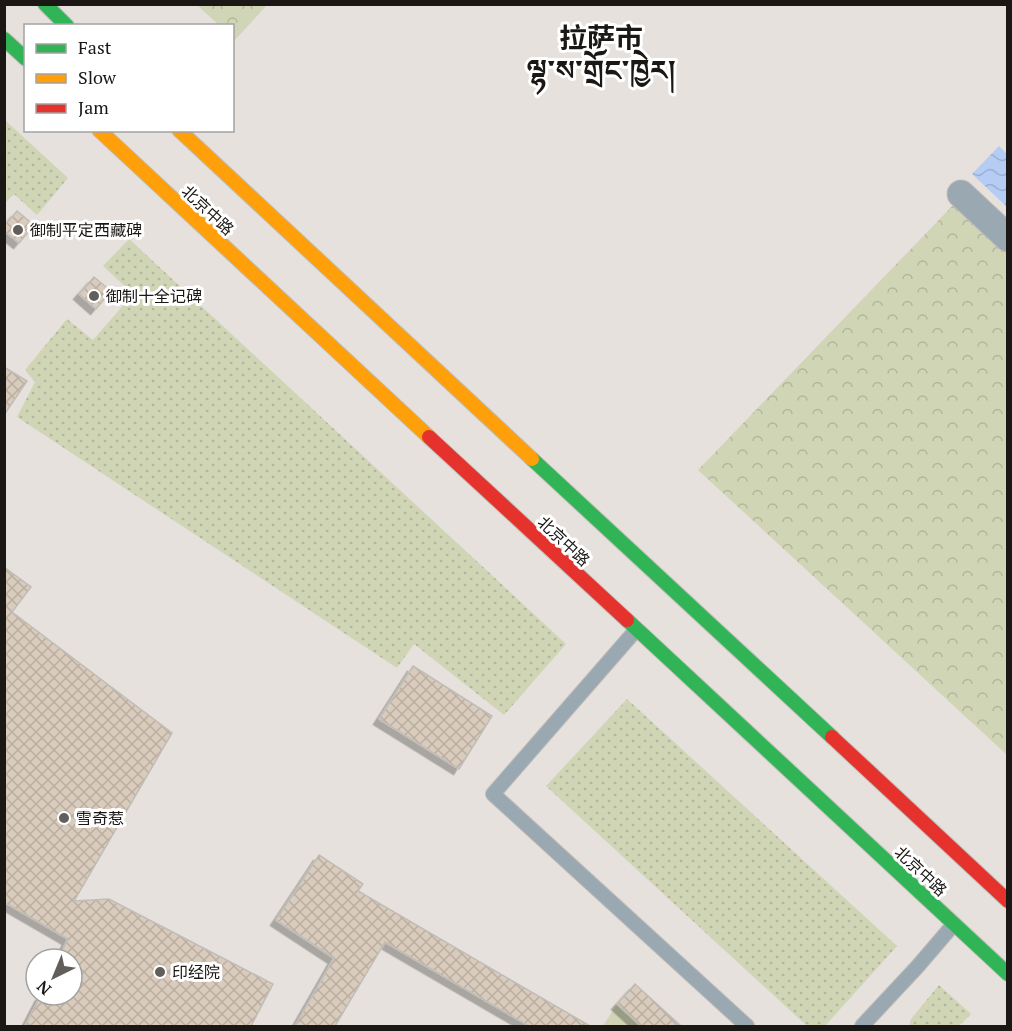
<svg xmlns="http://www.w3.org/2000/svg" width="1012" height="1031" viewBox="0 0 1012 1031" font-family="'PT Serif','Noto Sans SC','Noto Serif Tibetan',serif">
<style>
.grass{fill:#d0d5b6}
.park{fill:url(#park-crowns)}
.garden{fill:url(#garden-dots)}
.water{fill:url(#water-waves)}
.building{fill:url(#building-cross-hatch);stroke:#c0bdb9;stroke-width:1.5;filter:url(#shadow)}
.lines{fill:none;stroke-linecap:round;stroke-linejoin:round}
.lane-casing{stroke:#c0bdb9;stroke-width:16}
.street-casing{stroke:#c0bdb9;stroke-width:29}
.fast-casing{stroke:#c0bdb9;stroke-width:16}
.slow-casing{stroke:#c0bdb9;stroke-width:16}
.jam-casing{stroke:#c0bdb9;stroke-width:16}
.lane{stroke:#9aa8b2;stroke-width:14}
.street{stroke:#9aa8b2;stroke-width:27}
.fast{stroke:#30b455;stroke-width:14}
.slow{stroke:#ff9f0a;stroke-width:14}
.jam{stroke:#e5322d;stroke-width:14}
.poi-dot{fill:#615e5b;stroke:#fff;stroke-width:2}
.labels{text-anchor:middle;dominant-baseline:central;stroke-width:6;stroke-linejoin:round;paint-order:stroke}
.street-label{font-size:16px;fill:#1a1715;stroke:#fff}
.poi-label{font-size:16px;fill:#1a1715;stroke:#fff;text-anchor:start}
.town-label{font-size:28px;font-weight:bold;fill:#1a1715;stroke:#fff}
</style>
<defs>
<pattern id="park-crowns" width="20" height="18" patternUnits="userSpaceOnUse" patternTransform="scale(1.5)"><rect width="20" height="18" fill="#d0d5b6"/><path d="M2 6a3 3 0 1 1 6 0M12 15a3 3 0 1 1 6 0" fill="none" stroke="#b2b69c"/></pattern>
<pattern id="garden-dots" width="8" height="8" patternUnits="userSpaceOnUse" patternTransform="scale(1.5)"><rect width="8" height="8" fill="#d0d5b6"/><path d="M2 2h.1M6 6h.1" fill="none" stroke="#b2b69c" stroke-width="1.8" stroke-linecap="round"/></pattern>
<pattern id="water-waves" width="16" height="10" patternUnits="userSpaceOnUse" patternTransform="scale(1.5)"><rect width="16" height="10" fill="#b5cdf4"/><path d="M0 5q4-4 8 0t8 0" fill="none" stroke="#9bafd0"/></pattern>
<pattern id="building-cross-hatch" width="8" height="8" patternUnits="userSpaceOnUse" patternTransform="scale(1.5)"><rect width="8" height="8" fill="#daccbc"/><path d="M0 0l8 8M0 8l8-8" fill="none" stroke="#baaea1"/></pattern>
<filter id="shadow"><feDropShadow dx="-5.5" dy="5.5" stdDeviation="0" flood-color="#0004"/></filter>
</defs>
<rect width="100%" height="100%" fill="#e6e1dc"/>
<polygon class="grass" points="617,1004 641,1026 603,1026"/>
<g class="park">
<polygon points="197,5 267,5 235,40 233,38 232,26 219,25"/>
<polygon points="958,200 1007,246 1007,755 698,470"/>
</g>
<g class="garden">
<polygon points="5,120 68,178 37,215 14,194 5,203"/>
<polygon points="129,239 566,644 504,715 414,644 397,668 17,417 35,382 25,370 67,319 93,340 133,294 103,266"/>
<polygon points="627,699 897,946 825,1026 807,1026 546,786"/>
<polygon points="939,985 971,1014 959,1026 909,1026 911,1019"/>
</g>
<polygon class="water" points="999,146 1007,154 1007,207 972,174"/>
<g class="building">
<polygon points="17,211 34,225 19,243 4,231 4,226"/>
<polygon points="94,277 111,291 96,309 79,294"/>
<polygon points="4,367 27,381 4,415"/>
<polygon points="4,567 31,587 12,612 172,733 74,901 109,899 273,984 251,1026 25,1026 41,995 72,995 72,959 58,959 68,939 4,902"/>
<polygon points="413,666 492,716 459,769 379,719"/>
<polygon points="319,855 363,884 358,891 590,1026 529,1026 385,942 335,1026 295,1026 334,958 276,920"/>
<polygon points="635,984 681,1026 641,1026 617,1004"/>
</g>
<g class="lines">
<defs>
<g id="lane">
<polyline points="636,630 493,794 747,1026"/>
<polyline points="862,1026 918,966 954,924"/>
</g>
<polyline id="street" points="961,194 1008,238"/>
<g id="fast">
<polyline points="45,4 67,26"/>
<polyline points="4,39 26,59"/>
<polyline points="532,459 832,737"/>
<polyline points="627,620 1008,974"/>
</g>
<g id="slow">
<polyline points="99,130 429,437"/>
<polyline points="179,130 532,459"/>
</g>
<g id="jam">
<polyline points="429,437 627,620"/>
<polyline points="832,737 1008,901"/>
</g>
</defs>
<use href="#lane" class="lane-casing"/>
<use href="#street" class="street-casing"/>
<use href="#fast" class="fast-casing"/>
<use href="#slow" class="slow-casing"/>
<use href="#jam" class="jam-casing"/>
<use href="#lane" class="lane"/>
<use href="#street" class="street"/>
<use href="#fast" class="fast"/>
<use href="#slow" class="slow"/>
<use href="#jam" class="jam"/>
</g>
<g class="poi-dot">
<circle cx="18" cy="230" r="6"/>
<circle cx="94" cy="296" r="6"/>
<circle cx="64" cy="818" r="6"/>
<circle cx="160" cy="972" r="6"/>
</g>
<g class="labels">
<g class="street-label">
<text transform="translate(208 210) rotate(43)">北京中路</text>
<text transform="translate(564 541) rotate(43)">北京中路</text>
<text transform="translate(921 871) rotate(43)">北京中路</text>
</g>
<g class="poi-label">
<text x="30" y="230">御制平定西藏碑</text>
<text x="106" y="296">御制十全记碑</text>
<text x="76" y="818">雪奇惹</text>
<text x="172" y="972">印经院</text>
</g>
<g class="town-label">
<text x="601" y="37">拉萨市<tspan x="601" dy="32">ལྷ་ས་གྲོང་ཁྱེར།</tspan></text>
</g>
</g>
<rect width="1012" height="1031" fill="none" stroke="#1a1715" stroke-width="12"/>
<rect x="24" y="24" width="210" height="108" fill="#ffffff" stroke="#a3a2a1" stroke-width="1.5"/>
<rect x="36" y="44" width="30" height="9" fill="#30b455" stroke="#a3a2a1" stroke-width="1.5"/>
<text x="78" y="54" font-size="18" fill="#1a1715">Fast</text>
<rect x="36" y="74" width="30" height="9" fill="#ff9f0a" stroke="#a3a2a1" stroke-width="1.5"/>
<text x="78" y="84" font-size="18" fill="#1a1715">Slow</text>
<rect x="36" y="104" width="30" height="9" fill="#e5322d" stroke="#a3a2a1" stroke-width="1.5"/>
<text x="78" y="114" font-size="18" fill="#1a1715">Jam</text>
<g transform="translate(54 977) rotate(223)"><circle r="28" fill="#ffffff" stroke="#a3a2a1" stroke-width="1.5"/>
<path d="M0-4.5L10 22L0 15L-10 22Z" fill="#615e5b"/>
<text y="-9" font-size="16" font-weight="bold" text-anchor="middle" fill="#1a1715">N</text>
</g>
</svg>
